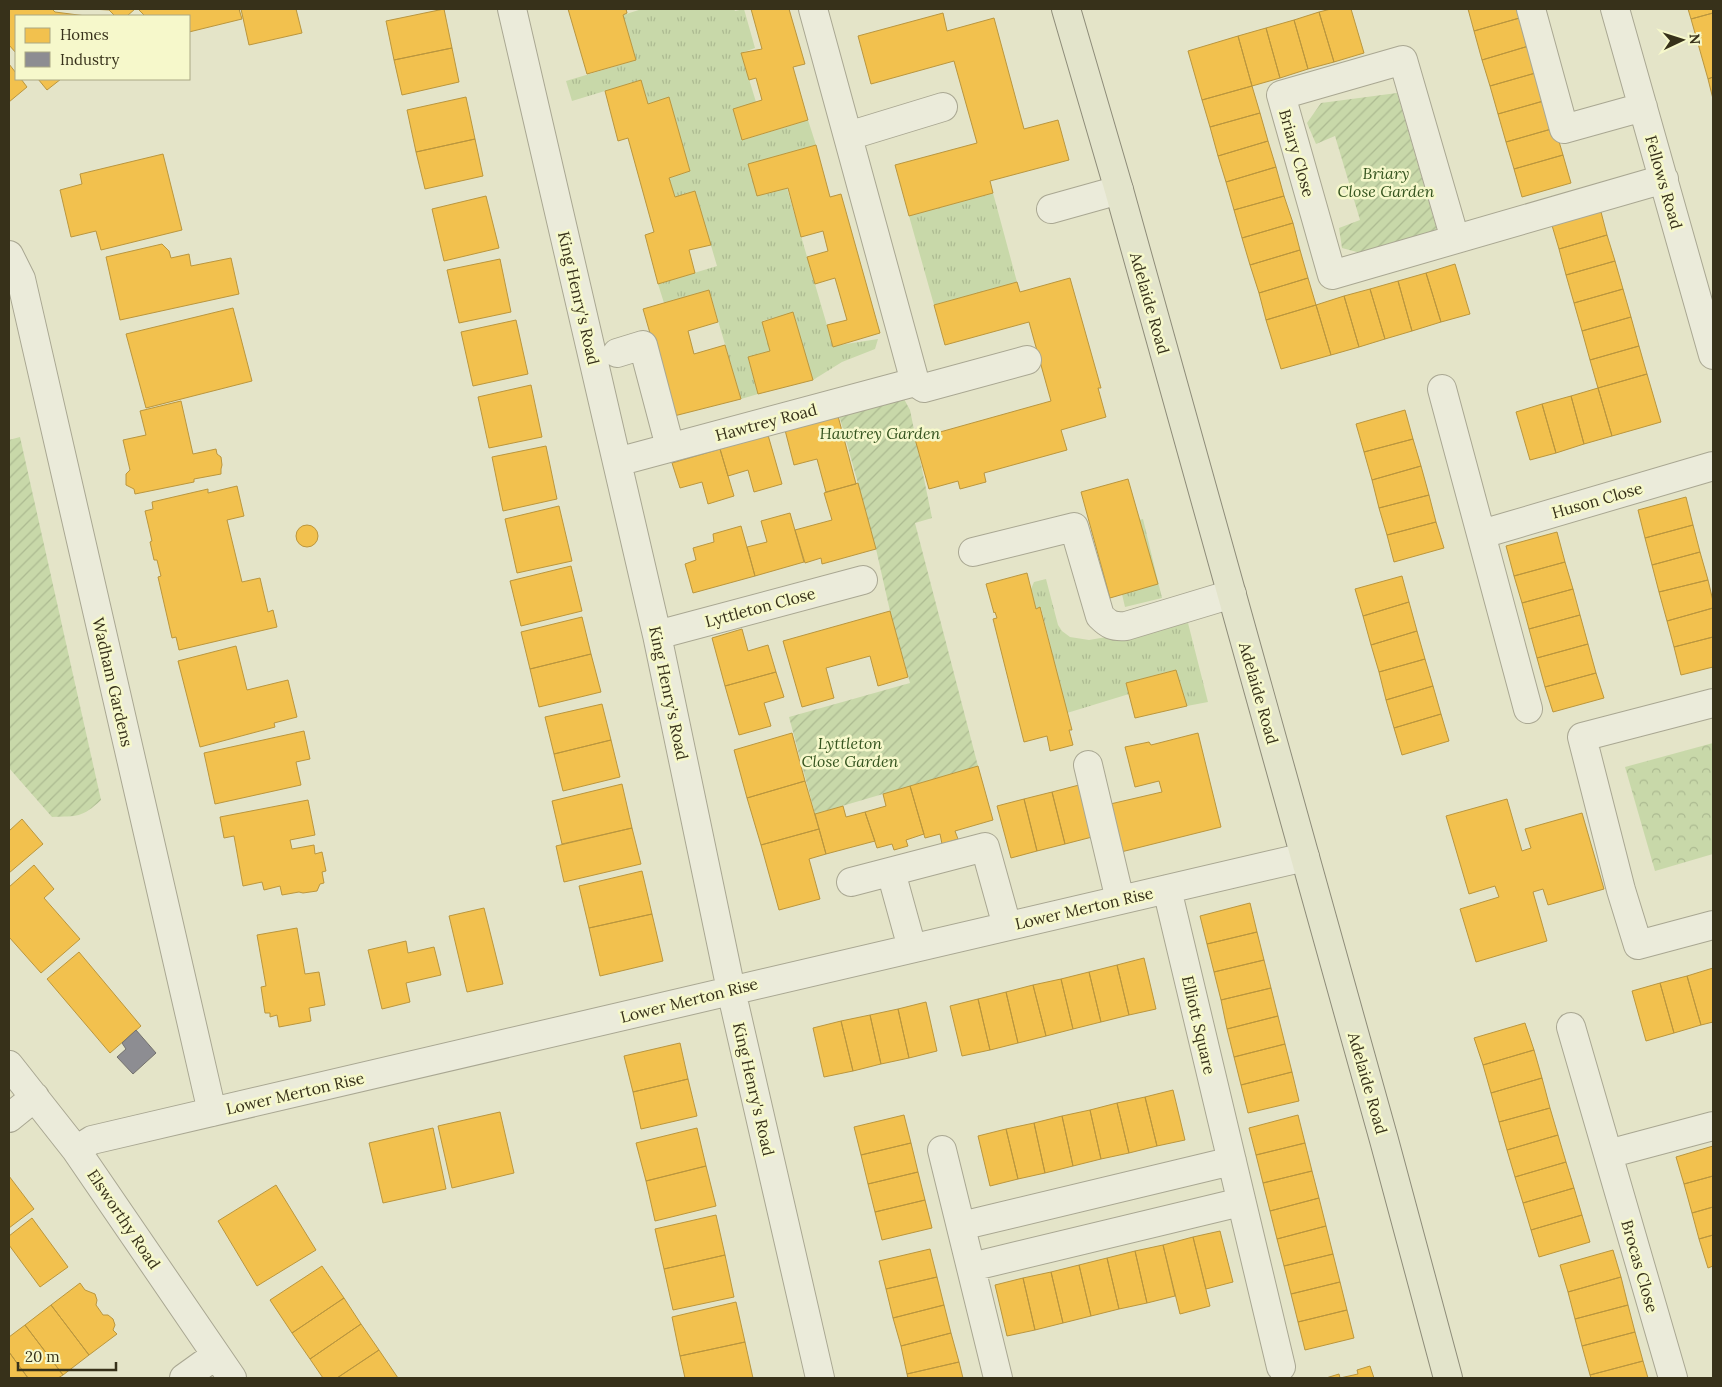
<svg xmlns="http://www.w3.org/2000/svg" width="1722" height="1387" font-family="Lora,serif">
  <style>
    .grass { fill: url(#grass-tufts) }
    .park { fill: url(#park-crowns) }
    .garden { fill: url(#garden-furrows) }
    .homes { fill: #f2c14e; stroke: #ba963e }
    .industry { fill: #8d8d92; stroke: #73716e }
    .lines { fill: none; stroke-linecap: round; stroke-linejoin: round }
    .minor-casing { stroke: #a9a792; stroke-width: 30 }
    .major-casing { stroke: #8e8c79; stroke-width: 30 }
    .minor { stroke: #ebebda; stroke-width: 28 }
    .major { stroke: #e3e4cb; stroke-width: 28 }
    .labels { text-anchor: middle; stroke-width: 5; stroke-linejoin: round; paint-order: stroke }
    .street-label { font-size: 16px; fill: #37311a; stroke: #f6f8cb }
    .park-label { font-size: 16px; font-style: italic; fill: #35541f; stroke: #f6f8cb }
  </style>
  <defs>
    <pattern id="grass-tufts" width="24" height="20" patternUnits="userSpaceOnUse" patternTransform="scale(1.25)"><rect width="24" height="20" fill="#c8d8a9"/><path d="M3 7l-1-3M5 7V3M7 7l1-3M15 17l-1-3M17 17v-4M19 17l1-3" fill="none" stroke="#acba91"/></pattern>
    <pattern id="park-crowns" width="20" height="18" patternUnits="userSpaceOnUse" patternTransform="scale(1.25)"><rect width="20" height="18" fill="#c8d8a9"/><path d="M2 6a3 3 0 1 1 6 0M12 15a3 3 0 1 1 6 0" fill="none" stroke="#acba91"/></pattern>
    <pattern id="garden-furrows" width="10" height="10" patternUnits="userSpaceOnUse" patternTransform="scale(1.25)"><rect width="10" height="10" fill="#c8d8a9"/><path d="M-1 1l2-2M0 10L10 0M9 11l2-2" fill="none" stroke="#acba91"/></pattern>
  </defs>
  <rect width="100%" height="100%" fill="#e4e4c8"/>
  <path class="grass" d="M642,9H734L735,11L744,9L755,48L741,53L756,102L743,140L808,120L816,145L748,164L757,196L787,188L833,346L878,339L875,349L842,362L813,380L793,313L762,321L770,351L748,358L758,394L741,399L709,290L664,303L658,284L717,266L695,191L675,197L669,178L690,171L669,98L648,104L641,80L572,101L566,81L636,60L623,15Z
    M993,193L1017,282L934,305L909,216Z
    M1143,519L1162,598L1125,607L1121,590L1126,523Z
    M1046,579L1058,625L1062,631L1070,637L1089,640L1188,623L1208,702L1187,706L1175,670L1126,683L1129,694L1067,713L1041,608L1036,609L1031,589L1034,582Z"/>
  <path class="park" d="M1713,743V854L1655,871L1625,767Z"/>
  <path class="garden" d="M1397,93L1437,230L1368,255L1342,248L1339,228L1360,220L1335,136L1316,144L1307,123L1321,103Z
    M904,399L910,410L932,518L915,523L978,766L815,814L789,717L910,683L890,611L876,549L839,415Z
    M20,437L101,800C82,818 77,816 52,817L9,768V440Z"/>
  <path class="homes" d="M9,9H52L55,12L86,16H16V53L9,45Z
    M91,9H135L127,16H115L109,10Z
    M138,9H239L242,19L189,32V16H145Z
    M241,9H296L302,33L249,45Z
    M444,9L452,48L394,60L386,21Z
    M568,9H626L627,13L623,15L636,60L587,74Z
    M751,9H789L805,64L793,67L808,120L742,140L733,109L762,100L756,78L749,80L741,53L762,49Z
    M1331,9H1351L1364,53L1334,62L1319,12Z
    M1468,9H1521L1523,17L1474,31Z
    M1688,9H1713V13L1691,19Z
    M1319,12L1334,62L1308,69L1294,20Z
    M943,13L947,31L994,18L1024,129L1058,120L1069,160L990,181L993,193L909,216L895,165L977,143L954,61L871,84L858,36Z
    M1713,13V77L1708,79L1691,19Z
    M1523,17L1532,45L1482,60L1474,31Z
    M1294,20L1308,69L1280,78L1266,28Z
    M1266,28L1280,78L1252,86L1238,36Z
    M1238,36L1252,86L1202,100L1188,51Z
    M1532,45L1539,72L1490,86L1482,60Z
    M452,48L459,82L402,95L394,60Z
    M9,64L16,73V79H21L27,87L9,102Z
    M1539,72L1547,100L1498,114L1490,86Z
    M1713,77V99L1708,79Z
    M38,79H61L47,90Z
    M641,80L648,104L669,97L690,171L669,178L675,197L695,191L711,245L689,250L695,273L658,284L645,235L654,232L628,138L618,141L605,91Z
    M1252,86L1260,113L1210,127L1202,100Z
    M466,97L475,139L416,152L407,110Z
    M1547,100L1555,128L1506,142L1498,114Z
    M1260,113L1268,141L1218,156L1210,127Z
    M1555,128L1563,155L1514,169L1506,142Z
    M475,139L483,176L425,189L416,152Z
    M1268,141L1276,167L1226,182L1218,156Z
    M816,145L830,197L841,194L880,333L833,347L827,325L847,320L835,278L815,284L807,257L828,251L823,231L801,237L788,188L757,196L748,164Z
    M163,154L182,230L101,250L96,231L71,237L60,190L82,184L80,174Z
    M1563,155L1571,183L1522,197L1514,169Z
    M1276,167L1284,196L1234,210L1226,182Z
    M486,196L499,248L444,261L432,209Z
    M1284,196L1293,223L1242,238L1234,210Z
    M1600,208L1607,235L1559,249L1551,222Z
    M1293,223L1300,250L1250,265L1242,238Z
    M1607,235L1615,261L1566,275L1559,249Z
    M162,244L169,251L171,258L189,254L191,266L231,258L239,294L120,320L106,257Z
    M1300,250L1308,278L1259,293L1250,265Z
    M500,259L511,312L459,323L447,270Z
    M1615,261L1623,289L1574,303L1566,275Z
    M1455,264L1470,314L1441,322L1426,273Z
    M1426,273L1441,322L1412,331L1398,281Z
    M1070,278L1101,388H1098L1106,417L1061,430L1067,450L984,473L986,482L960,489L958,481L929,489L915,439L1051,401L1029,322L945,345L934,305L1017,282L1020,292Z
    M1308,278L1316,305L1266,320L1259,293Z
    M1398,281L1412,331L1385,339L1370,289Z
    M1370,289L1385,339L1359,347L1344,296Z
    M1623,289L1631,317L1582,331L1574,303Z
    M709,290L718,322L688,331L694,354L725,345L741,399L674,416L643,309Z
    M1344,296L1359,347L1331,355L1316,305Z
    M1316,305L1331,355L1281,369L1266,320Z
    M233,308L252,381L146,408L126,334Z
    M793,312L813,380L758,394L748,357L770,351L762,322Z
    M1631,317L1639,346L1590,360L1582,331Z
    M516,320L528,374L473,386L461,332Z
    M1639,346L1647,374L1598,388L1590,360Z
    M1647,374L1661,422L1612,436L1598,388Z
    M531,385L542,437L489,448L478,397Z
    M1598,388L1612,436L1584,444L1571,396Z
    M1571,396L1584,444L1556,453L1542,404Z
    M181,401L193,454L216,449L217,454L221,457L222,465L221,469V474L194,479V482L135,494L134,489L126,485V474L130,470L123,440L146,435L140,411Z
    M1542,404L1556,453L1530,460L1516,412Z
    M1405,410L1413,439L1364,452L1356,424Z
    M838,416L856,484L826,492L817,459L794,465L785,430Z
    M768,435L782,484L754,492L748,470L728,476L720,449Z
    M1413,439L1421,466L1372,480L1364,452Z
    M546,446L557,499L503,511L492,457Z
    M720,449L734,496L708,504L702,482L680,488L672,463Z
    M1421,466L1429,495L1379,508L1372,480Z
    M1128,479L1158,584L1110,598L1081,492Z
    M858,483L876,549L822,564L821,558L805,563L795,530L832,520L824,493Z
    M237,486L244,516L227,520L242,582L260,578L268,612L273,610L277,627L179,650L176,637L172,638L158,577L161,576L157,560H154L150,542L152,541L145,511L153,509L152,502L208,489V493Z
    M1429,495L1436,522L1387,535L1379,508Z
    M1686,497L1693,525L1645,538L1638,510Z
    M559,506L572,561L517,573L505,519Z
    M790,513L804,562L755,576L747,547L767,542L761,521Z
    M1436,522L1444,548L1394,562L1387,535Z
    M1693,525L1700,552L1652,565L1645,538Z
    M296 536a11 11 0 1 1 22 0a11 11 0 1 1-22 0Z
    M741,526L755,576L693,593L685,564L696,560L693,548L714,542L713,534Z
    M1557,532L1565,562L1514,576L1506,546Z
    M1700,552L1708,580L1659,592L1652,565Z
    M1565,562L1573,589L1522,603L1514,576Z
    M571,566L582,611L521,626L510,581Z
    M1027,573L1036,609L1040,607L1072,730H1069L1073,745L1050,751L1047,736L1024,742L993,619L997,618L995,612L994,613L986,584Z
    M1402,576L1409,602L1363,616L1355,589Z
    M1708,580L1713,601V608L1667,621L1659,592Z
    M1573,589L1580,615L1529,629L1522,603Z
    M1409,602L1417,631L1371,645L1363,616Z
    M1713,608V637L1674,647L1667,621Z
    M890,611L908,677L878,686L870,656L826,668L834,698L802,707L783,641Z
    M1580,615L1588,644L1537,658L1529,629Z
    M582,617L591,654L530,669L521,632Z
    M742,629L748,651L768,645L776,672L725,686L712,638Z
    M1417,631L1425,659L1379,672L1371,645Z
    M1713,637V667L1681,675L1674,647Z
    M1588,644L1596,673L1545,687L1537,658Z
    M236,646L247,690L288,680L297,717L274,723L275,727L200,747L178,661Z
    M591,654L601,692L539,707L530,669Z
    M1425,659L1433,686L1386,700L1379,672Z
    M1176,670L1187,706L1135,718L1126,683Z
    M776,672L784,697L764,703L771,726L739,735L725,686Z
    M1596,673L1604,698L1553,712L1545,687Z
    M1433,686L1441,714L1394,728L1386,700Z
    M602,704L611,740L554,754L545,717Z
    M1441,714L1449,741L1402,755L1394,728Z
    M304,731L310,759L296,762L301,785L215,804L204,753Z
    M792,733L805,781L747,798L734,750Z
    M1198,733L1221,827L1117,853L1106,805L1162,792L1159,781L1135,787L1125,747L1149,742L1151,745Z
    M611,740L620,777L563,791L554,754Z
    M978,766L993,820L955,831L958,839L942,844L940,834L925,838L910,786Z
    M805,781L819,829L761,845L747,798Z
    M622,784L632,828L562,844L552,801Z
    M1083,784L1096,836L1065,844L1052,792Z
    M910,786L924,834L906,840L908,846L894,850L892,844L877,848L865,812L886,806L883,794Z
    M1052,792L1065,844L1037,851L1024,799Z
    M1024,799L1037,851L1011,858L997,806Z
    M1507,799L1522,851L1531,848L1525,829L1582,813L1604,889L1548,905L1543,889L1533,892L1547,941L1476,962L1460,909L1499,897L1495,886L1469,894L1446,816Z
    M308,800L315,835L290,840L292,849L314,845L315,854L322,852L326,871L322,872L324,883L320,884L317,891L303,893L299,892L282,895L280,886L264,890L262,882L243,886L234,836L224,838L220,817Z
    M843,806L846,817L865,812L875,841L826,854L815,814Z
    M22,819L43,844L9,873V831Z
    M632,828L641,864L564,882L556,846Z
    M819,829L826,854L809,859L820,899L779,910L761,845Z
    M34,865L54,889L44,898L80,939L41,973L9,937V887Z
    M642,871L652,914L589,928L579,886Z
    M1250,903L1257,932L1207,944L1200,916Z
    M484,908L503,984L467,992L449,916Z
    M652,914L663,961L600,976L589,928Z
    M297,928L305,974L319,972L325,1005L309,1008L311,1021L279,1027L277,1015L270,1017V1013H265L261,987L266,986L257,935Z
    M1257,932L1264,960L1214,972L1207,944Z
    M406,941L408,953L434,947L441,975L406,983L410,1002L382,1009L368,950Z
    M79,952L141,1026L110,1053L47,979Z
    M1144,958L1156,1009L1129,1015L1117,965Z
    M1264,960L1271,988L1221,1000L1214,972Z
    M1117,965L1129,1015L1101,1022L1089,972Z
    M1713,968V1022L1701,1025L1687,976Z
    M1089,972L1101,1022L1073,1029L1061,979Z
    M1687,976L1701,1025L1674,1033L1660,983Z
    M1061,979L1073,1029L1046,1036L1033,985Z
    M1660,983L1674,1033L1646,1041L1632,991Z
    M1033,985L1046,1036L1018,1043L1006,992Z
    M1271,988L1278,1016L1227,1029L1221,1000Z
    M1006,992L1018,1043L990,1050L978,999Z
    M978,999L990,1050L962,1056L950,1006Z
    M926,1002L937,1051L909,1058L898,1009Z
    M898,1009L909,1058L881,1064L870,1015Z
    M870,1015L881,1064L853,1071L841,1021Z
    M1278,1016L1285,1044L1234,1057L1227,1029Z
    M841,1021L853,1071L824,1077L813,1028Z
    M1525,1023L1534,1050L1483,1065L1474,1038Z
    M680,1043L688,1079L633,1092L624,1056Z
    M1285,1044L1292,1072L1241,1085L1234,1057Z
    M1534,1050L1542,1078L1491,1093L1483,1065Z
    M1292,1072L1299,1101L1248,1113L1241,1085Z
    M1542,1078L1550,1108L1499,1122L1491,1093Z
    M688,1079L697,1116L641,1129L633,1092Z
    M1173,1090L1185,1140L1157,1146L1145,1097Z
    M1145,1097L1157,1146L1129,1153L1117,1103Z
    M1117,1103L1129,1153L1101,1159L1090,1110Z
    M1550,1108L1558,1135L1507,1150L1499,1122Z
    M1090,1110L1101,1159L1073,1166L1062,1116Z
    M500,1112L514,1173L452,1188L438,1126Z
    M904,1115L911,1143L861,1155L854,1127Z
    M1298,1115L1305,1143L1256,1155L1249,1128Z
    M1062,1116L1073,1166L1045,1173L1034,1123Z
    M1034,1123L1045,1173L1018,1179L1006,1129Z
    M433,1128L446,1189L383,1203L369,1143Z
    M697,1128L706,1166L646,1181L636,1143Z
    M1006,1129L1018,1179L990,1186L978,1136Z
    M1558,1135L1566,1162L1515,1177L1507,1150Z
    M911,1143L918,1172L868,1184L861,1155Z
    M1305,1143L1312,1171L1263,1183L1256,1155Z
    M1713,1146V1176L1684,1184L1676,1157Z
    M1566,1162L1574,1188L1523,1203L1515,1177Z
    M706,1166L716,1206L655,1221L646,1181Z
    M1312,1171L1319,1198L1270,1211L1263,1183Z
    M918,1172L925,1200L875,1212L868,1184Z
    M9,1176L34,1209L9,1228Z
    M1713,1176V1207L1692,1213L1684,1184Z
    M276,1185L316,1250L257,1286L218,1221Z
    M1574,1188L1582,1215L1531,1230L1523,1203Z
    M1319,1198L1326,1226L1277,1239L1270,1211Z
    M925,1200L932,1228L882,1240L875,1212Z
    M1713,1207V1235L1699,1239L1692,1213Z
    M716,1215L725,1255L664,1269L655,1229Z
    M1582,1215L1590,1242L1539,1257L1531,1230Z
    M32,1218L68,1267L40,1287L9,1245V1236Z
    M1326,1226L1333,1254L1284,1266L1277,1239Z
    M1220,1231L1233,1282L1206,1289L1193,1237Z
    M1713,1235V1266L1708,1268L1699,1239Z
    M1193,1237L1210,1306L1180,1314L1163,1245Z
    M1163,1245L1175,1296L1147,1303L1135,1251Z
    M930,1249L937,1277L886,1289L879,1261Z
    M1613,1250L1621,1277L1568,1292L1560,1265Z
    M1135,1251L1147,1303L1119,1309L1107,1258Z
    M1333,1254L1340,1282L1291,1294L1284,1266Z
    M725,1255L734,1297L673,1310L664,1269Z
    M1107,1258L1119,1309L1091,1316L1079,1265Z
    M1079,1265L1091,1316L1063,1323L1051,1272Z
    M322,1266L344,1298L292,1333L270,1300Z
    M1051,1272L1063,1323L1035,1330L1023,1278Z
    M937,1277L944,1305L893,1318L886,1289Z
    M1621,1277L1628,1305L1575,1319L1568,1292Z
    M1023,1278L1035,1330L1007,1336L995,1285Z
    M1340,1282L1347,1310L1298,1322L1291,1294Z
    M80,1283L85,1290L95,1294L97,1300L96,1305L103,1315H108L113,1319L115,1325L113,1330L117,1334L89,1355L51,1305Z
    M344,1298L361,1324L310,1359L292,1333Z
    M736,1302L745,1342L680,1356L672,1317Z
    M51,1305L89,1355L63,1375L25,1325Z
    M944,1305L951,1333L901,1346L893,1318Z
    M1628,1305L1635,1332L1582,1346L1575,1319Z
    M1347,1310L1354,1338L1305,1350L1298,1322Z
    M361,1324L379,1350L337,1378H323L310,1359Z
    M25,1325L63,1375L58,1378H28L9,1352V1337Z
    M1635,1332L1643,1361L1590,1375L1582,1346Z
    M951,1333L959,1362L907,1374L901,1346Z
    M745,1342L753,1378H685L680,1356Z
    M379,1350L398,1378H337Z
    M9,1352L28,1378H9Z
    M1643,1361L1648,1378H1591L1590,1375Z
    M959,1362L963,1378H908L907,1374Z
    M1370,1366L1374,1378H1326L1339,1374L1340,1378L1358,1374L1357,1370Z"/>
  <path class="industry" d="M136,1030L156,1053L133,1074L117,1057L126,1049L122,1043Z"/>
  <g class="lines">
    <defs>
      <path id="minor" d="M512,9L657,635L731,990L820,1378
        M813,9L915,382
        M1531,9L1564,129L1643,107
        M1615,9L1713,355
        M848,136L943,107
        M1051,209L1119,190
        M1455,239L1403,60L1281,95L1332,275L1664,179
        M9,255L21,279L212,1112
        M617,353L643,345L670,447
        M1442,389L1528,709
        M617,462L915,382L924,388L1027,360
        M1482,534L1713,466
        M973,552L1074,527L1100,616C1109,625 1113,627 1126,626L1232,594
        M657,635L863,580
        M1713,703L1582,737L1621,890L1638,945L1713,925
        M1088,765L1120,900
        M891,872L912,948
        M851,882L985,847L1007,926
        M1167,889L1281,1367
        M1571,1027L1673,1378
        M9,1065L76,1150L232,1378
        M9,1118L35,1097
        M76,1150L92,1140L1305,857
        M942,1150L998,1378
        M1608,1154L1713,1126
        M961,1226L1232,1161
        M971,1267L1241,1202
        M184,1378L216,1355"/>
      <path id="major" d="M1066,9L1119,190L1305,857L1384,1140L1448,1378"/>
    </defs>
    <use href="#minor" class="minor-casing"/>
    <use href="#major" class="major-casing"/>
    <use href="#minor" class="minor"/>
    <use href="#major" class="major"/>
  </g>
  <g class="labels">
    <g class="street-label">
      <text transform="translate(1297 153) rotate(74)" y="6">Briary Close</text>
      <text transform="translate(1664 182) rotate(74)" y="6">Fellows Road</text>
      <text transform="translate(579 298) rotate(77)" y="6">King Henry's Road</text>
      <text transform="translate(1150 303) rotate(74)" y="6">Adelaide Road</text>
      <text transform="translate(766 422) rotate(-15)" y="6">Hawtrey Road</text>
      <text transform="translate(1597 500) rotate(-16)" y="6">Huson Close</text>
      <text transform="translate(760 607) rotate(-15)" y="6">Lyttleton Close</text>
      <text transform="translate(113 682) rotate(77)" y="6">Wadham Gardens</text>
      <text transform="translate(669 693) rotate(78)" y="6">King Henry's Road</text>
      <text transform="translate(1259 693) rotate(74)" y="6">Adelaide Road</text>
      <text transform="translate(1084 908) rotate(-13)" y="6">Lower Merton Rise</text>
      <text transform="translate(689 1000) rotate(-14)" y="6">Lower Merton Rise</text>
      <text transform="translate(1199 1025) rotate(77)" y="6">Elliott Square</text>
      <text transform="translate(1368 1083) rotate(74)" y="6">Adelaide Road</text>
      <text transform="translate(754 1089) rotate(77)" y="6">King Henry's Road</text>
      <text transform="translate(295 1093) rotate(-13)" y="6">Lower Merton Rise</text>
      <text transform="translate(124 1219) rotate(56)" y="6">Elsworthy Road</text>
      <text transform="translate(1640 1266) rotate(74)" y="6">Brocas Close</text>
    </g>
    <g class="park-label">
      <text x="1386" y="179">Briary<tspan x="1386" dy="18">Close Garden</tspan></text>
      <text x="880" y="439">Hawtrey Garden</text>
      <text x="850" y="749">Lyttleton<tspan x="850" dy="18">Close Garden</tspan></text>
    </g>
  </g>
  <rect width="1722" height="1387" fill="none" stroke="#37311a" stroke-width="20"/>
  <rect x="15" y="15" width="175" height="65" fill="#f6f8cb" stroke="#aaa884"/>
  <rect x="25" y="28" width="25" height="15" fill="#f2c14e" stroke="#aaa884"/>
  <text x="60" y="40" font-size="15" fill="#37311a">Homes</text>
  <rect x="25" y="52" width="25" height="15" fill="#8d8d92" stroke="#aaa884"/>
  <text x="60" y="65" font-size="15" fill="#37311a">Industry</text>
  <g transform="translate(1682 40) rotate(86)" stroke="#f6f8cb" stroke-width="4" paint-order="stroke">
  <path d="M0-4L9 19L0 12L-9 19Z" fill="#37311a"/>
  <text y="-8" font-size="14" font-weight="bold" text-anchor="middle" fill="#37311a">N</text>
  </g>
  <path d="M18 1362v8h98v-8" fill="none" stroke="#37311a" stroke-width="2.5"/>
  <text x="25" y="1362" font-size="15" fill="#37311a" stroke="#f6f8cb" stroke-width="4" paint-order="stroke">20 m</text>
</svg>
